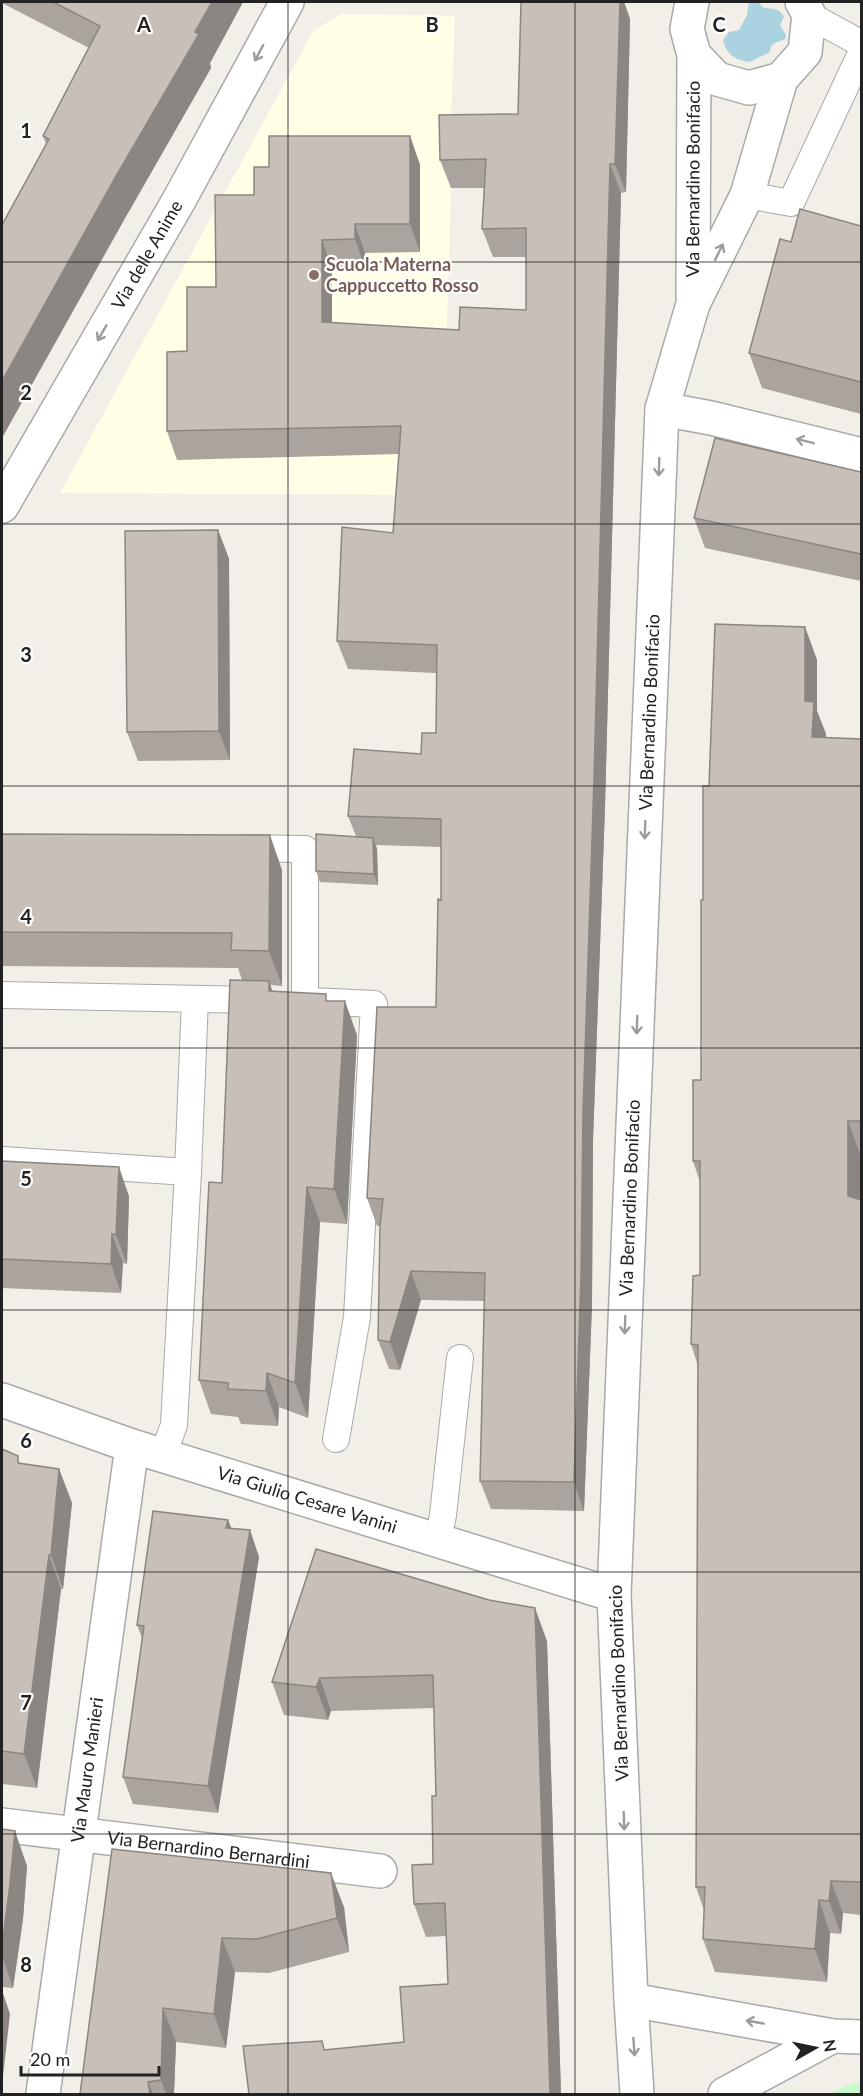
<svg xmlns="http://www.w3.org/2000/svg" width="863" height="2096" font-family="Lato,sans-serif">
  <style>
    .education { fill: #ffffe5 }
    .park { fill: #c8facc }
    .water { fill: #aad3df }
    .lines { fill: none; stroke-linecap: round; stroke-linejoin: round }
    .lane-casing { stroke: #a9a9a9; stroke-width: 28 }
    .street-casing { stroke: #a9a9a9; stroke-width: 36 }
    .lane { stroke: #fff; stroke-width: 26 }
    .street { stroke: #fff; stroke-width: 33 }
    .wall { fill: #aba49e }
    .shaded-wall { fill: #8b8681 }
    .building { fill: #c7bfb8; stroke: #8b8681; stroke-width: 1.5 }
    .oneway { stroke: #9c9c9c }
    .grid { fill: none; stroke: #222; stroke-width: 1.5; stroke-opacity: 0.55 }
    .education-dot { fill: #8d6e63; stroke: #fff; stroke-width: 2 }
    .labels { text-anchor: middle; stroke-width: 4.5; stroke-linejoin: round; paint-order: stroke }
    .street-label { font-size: 18px; fill: #222; stroke: #fff }
    .education-label { font-size: 18px; font-weight: bold; fill: #785e54; stroke: #fff; text-anchor: start }
    .grid-label { font-size: 20px; text-anchor: middle; font-weight: bold; fill: #222; stroke: #fff; stroke-width: 4.5; stroke-linejoin: round; paint-order: stroke }
  </style>
  <rect width="100%" height="100%" fill="#f2efe9"/>
  <path class="education" d="M342,14L455,16L450,144L451,188L446,357L409,495L60,493L314,30Z"/>
  <path class="park" d="M861,2082V2094H829L850,2084Z"/>
  <path class="water" d="M749,2H758L764,8C774,9 778,7 784,17L780,25L786,35L785,39C777,43 770,42 770,52L750,62C735,60 727,55 723,40L729,32L739,30L747,15Z"/>
  <g class="lines">
    <defs>
      <path id="lane" d="M809,15L862,44
        M747,195L791,203L862,51
        M241,848L305,849V1001
        M2,995L262,1000
        M311,1001L374,1004L357,1317L336,1439
        M2,1160L188,1172
        M163,1455L174,1425L188,1172L195,999
        M438,1540L443,1515L460,1358"/>
      <g id="street">
        <path d="M692,2L687,29L694,55L717,79L749,88L781,79L805,52L809,15L802,2"/>
        <path id="s1" d="M693,296L694,55"/>
        <path d="M662,409L711,418L862,455"/>
        <path id="s2" d="M2,506L178,202L287,2"/>
        <path id="s3" d="M2,1400L132,1446L614,1595"/>
        <path id="s4" d="M2,1825L380,1871"/>
        <path d="M631,2000L833,2036L862,2037"/>
        <path id="s5" d="M43,2094L132,1446"/>
        <path id="s6" d="M637,2094L631,2000L614,1595L662,409L693,304L747,195L781,79"/>
        <path d="M725,2094L833,2036"/>
      </g>
    </defs>
    <use href="#lane" class="lane-casing"/>
    <use href="#street" class="street-casing"/>
    <use href="#lane" class="lane"/>
    <use href="#street" class="street"/>
  </g>
  <path class="wall" d="M2,2H243L210,63L211,68L128,213L46,144L43,136L89,48L2,3Z
    M521,2H624L630,19L626,192L621,193L605,807L593,1141L592,1305L584,1511L491,1509L480,1481L485,1301L421,1300L400,1370L389,1369L378,1340L380,1226H377L367,1198L436,1007L441,900V847L376,845L377,849L378,885L320,882L316,871L356,836L348,816L421,754L436,733V673L348,669L337,641L393,533L399,454L177,460L167,431L187,351L216,287L254,195L269,167L410,136L420,165V252L365,253V268H332V323L459,330L526,310V257H493L482,229L484,188H451L440,160L518,114Z
    M861,226V414L762,388L749,353L791,242Z
    M861,472V581L705,548L694,518Z
    M218,530L229,559L230,760L138,761L127,732Z
    M805,627L817,660V711L826,734V738L861,739V1154H860V1200H861V1915L843,1913L841,1934L830,1933L827,1982L715,1972L703,1939L704,1910L696,1887L698,1366L691,1344L700,1275V1182L693,1161L701,1080L703,900L709,786Z
    M2,834L282,870V986L270,985L272,991L328,1001L357,1035L347,1224L320,1222L308,1418L279,1407L278,1426L241,1424L238,1417L211,1414L199,1380L222,1183L242,980L238,968L2,966Z
    M2,1161L129,1196L127,1264L123,1263L121,1293L2,1288Z
    M2,1449L21,1464L59,1469L72,1503L63,1589H61L37,1788L2,1784Z
    M228,1520L232,1529L250,1530L259,1557L218,1813L133,1804L123,1777L142,1638L137,1625Z
    M547,1641L561,2094L325,2050L404,2042L448,1984L446,1936L426,1937L414,1904L433,1864L436,1796L434,1708L331,1711L328,1720L284,1715L272,1682Z
    M2,1829L27,1866L23,1919L13,1988L2,1987Z
    M112,1849L344,1907L349,1952L269,1973L235,1972L226,2048L176,2042L174,2094H80Z"/>
  <path class="shaded-wall" d="M212,2H243L210,63L211,68L128,213L2,438V381Z
    M620,2H624L630,19L626,192L615,164Z
    M410,136L420,165V252L410,224Z
    M610,164L621,193L605,807L593,1141L592,1305L584,1511L574,1482L583,1112Z
    M355,224L365,253V268L355,239Z
    M322,240L332,268V351L322,322Z
    M218,530L229,559L230,760L219,731Z
    M805,627L817,660V711L826,734L824,770L812,737L805,701Z
    M270,835L282,870V986L269,951Z
    M373,838L377,849L378,885L374,874Z
    M269,981L281,1016L269,991Z
    M345,1001L357,1035L347,1224L334,1189Z
    M848,1121L860,1154V1229L848,1196Z
    M119,1167L129,1196L127,1264L116,1235Z
    M307,1187L320,1222L308,1418L295,1383Z
    M112,1234L123,1263L121,1293L111,1264Z
    M411,1271L421,1300L400,1370L390,1342Z
    M267,1373L279,1407L278,1426L266,1391Z
    M59,1469L72,1503L63,1589L51,1555Z
    M228,1520L238,1547L226,1528Z
    M250,1530L259,1557L218,1813L208,1786Z
    M49,1555L61,1589L37,1788L24,1754Z
    M535,1608L547,1641L561,2094H550Z
    M320,1678L331,1711L328,1720L316,1687Z
    M15,1831L27,1866L23,1919L13,1988L2,1956V1946Z
    M331,1873L344,1907L349,1952L337,1918Z
    M831,1881L843,1913L841,1934L829,1901Z
    M819,1900L830,1933L827,1982L815,1949Z
    M222,1938L235,1972L226,2048L214,2014Z
    M2,1990L10,2014L2,2085Z
    M163,2008L176,2042L174,2094H166L161,2080Z
    M148,2082L153,2094H150Z"/>
  <path class="building" d="M53,2H212L195,32L199,34L115,178L2,381V225L49,139L43,136L100,26Z
    M521,2H620L615,164H610L594,779L583,1112L581,1276L574,1482L480,1481L485,1273L411,1271L390,1342L378,1340L380,1226L383,1199L367,1198L377,1007H436L438,899L441,900V819L348,816L354,749L421,754L422,733H436L437,645L337,641L342,527L393,533L401,426L167,431V352L187,351V287H216L215,195H254V167H269V136H410V224H355V239L322,240V322L459,330L460,307L526,310V228L482,229L486,159L440,160L439,115L518,114Z
    M800,209L861,226V382L749,353L780,239L791,242Z
    M715,438L861,472V554L694,518Z
    M218,530L219,731L127,732L125,531Z
    M715,624L805,627V701L814,702L812,737L861,739V1121H848V1196L861,1200V1882L831,1881L829,1901L819,1900L815,1949L703,1939L705,1887H696L698,1345L691,1344L693,1276L700,1275V1161H693V1080H701V900H703V786H709Z
    M2,834L270,835L269,951L231,950L232,933L2,932Z
    M316,834L373,838L374,874L316,871Z
    M230,980L269,981V991L326,994V1001H345L334,1189L307,1187L295,1383L267,1373L266,1391L228,1389V1383L199,1380L209,1182L222,1183Z
    M2,1161L119,1167L116,1235L112,1234L111,1264L2,1259Z
    M2,1449L18,1456V1463L59,1469L51,1555H49L24,1754L2,1751Z
    M153,1511L228,1520L226,1528L250,1530L208,1786L123,1777L144,1626L137,1625Z
    M316,1549L489,1600L535,1608L550,2094H249L243,2046L322,2041L324,2050L404,2042L400,1987L448,1984L445,1903L414,1904L412,1865L433,1864L432,1796H436L433,1675L320,1678L316,1687L272,1682Z
    M2,1829L15,1831L10,1884L2,1946Z
    M112,1849L331,1873L337,1918L257,1939L222,1938L214,2014L163,2008L161,2080L148,2082L150,2094H80Z"/>
  <defs><path id="oneway-shaft" d="M-6 0H5M1.5-3L5.5 0L1.5 3" fill="none" stroke-width="1.6" stroke-linecap="round" stroke-linejoin="round" transform="scale(1.5)"/></defs>
  <g class="oneway">
    <use href="#oneway-shaft" transform="translate(259 53) rotate(118)"/>
    <use href="#oneway-shaft" transform="translate(719 252) rotate(-64)"/>
    <use href="#oneway-shaft" transform="translate(102 333) rotate(120)"/>
    <use href="#oneway-shaft" transform="translate(805 441) rotate(-166)"/>
    <use href="#oneway-shaft" transform="translate(659 467) rotate(92)"/>
    <use href="#oneway-shaft" transform="translate(645 830) rotate(92)"/>
    <use href="#oneway-shaft" transform="translate(637 1025) rotate(92)"/>
    <use href="#oneway-shaft" transform="translate(625 1325) rotate(92)"/>
    <use href="#oneway-shaft" transform="translate(624 1821) rotate(88)"/>
    <use href="#oneway-shaft" transform="translate(755 2022) rotate(-170)"/>
    <use href="#oneway-shaft" transform="translate(634 2047) rotate(86)"/>
  </g>
  <path class="grid" d="M288,2V2094M575,2V2094M2,262H862M2,524H862M2,786H862M2,1048H862M2,1310H862M2,1572H862M2,1834H862"/>
  <circle class="education-dot" cx="314" cy="275" r="6"/>
  <g class="labels">
    <g class="street-label">
      <text dy="6" stroke="none"><textPath href="#s1" startOffset="117">Via Bernardino Bonifacio</textPath></text>
      <text dy="6" stroke="none"><textPath href="#s2" startOffset="290">Via delle Anime</textPath></text>
      <text dy="6" stroke="none"><textPath href="#s6" startOffset="1383">Via Bernardino Bonifacio</textPath></text>
      <text dy="6" stroke="none"><textPath href="#s6" startOffset="897">Via Bernardino Bonifacio</textPath></text>
      <text dy="6" stroke="none"><textPath href="#s3" startOffset="321">Via Giulio Cesare Vanini</textPath></text>
      <text transform="translate(619 1683) rotate(-92)" y="6">Via Bernardino Bonifacio</text>
      <text dy="6" stroke="none"><textPath href="#s5" startOffset="327">Via Mauro Manieri</textPath></text>
      <text dy="6" stroke="none"><textPath href="#s4" startOffset="208">Via Bernardino Bernardini</textPath></text>
    </g>
    <g class="education-label">
      <text x="326" y="271">Scuola Materna<tspan x="326" dy="21">Cappuccetto Rosso</tspan></text>
    </g>
  </g>
  <g class="grid-label">
    <text x="144" y="32">A</text>
    <text x="432" y="32">B</text>
    <text x="719" y="32">C</text>
    <text x="26" y="138">1</text>
    <text x="26" y="400">2</text>
    <text x="26" y="662">3</text>
    <text x="26" y="924">4</text>
    <text x="26" y="1186">5</text>
    <text x="26" y="1448">6</text>
    <text x="26" y="1710">7</text>
    <text x="26" y="1972">8</text>
  </g>
  <rect width="863" height="2096" fill="none" stroke="#222222" stroke-width="6"/>
  <g transform="translate(815 2048) rotate(81)" stroke="#ffffff" stroke-width="4.5" paint-order="stroke">
  <path d="M0-4.5L10 22L0 15L-10 22Z" fill="#222222"/>
  <text y="-9" font-size="16" font-weight="bold" text-anchor="middle" fill="#222222">N</text>
  </g>
  <path d="M21 2066v9h138v-9" fill="none" stroke="#222222" stroke-width="3"/>
  <text x="30" y="2066" font-size="18" fill="#222222" stroke="#ffffff" stroke-width="4.5" paint-order="stroke">20 m</text>
</svg>
